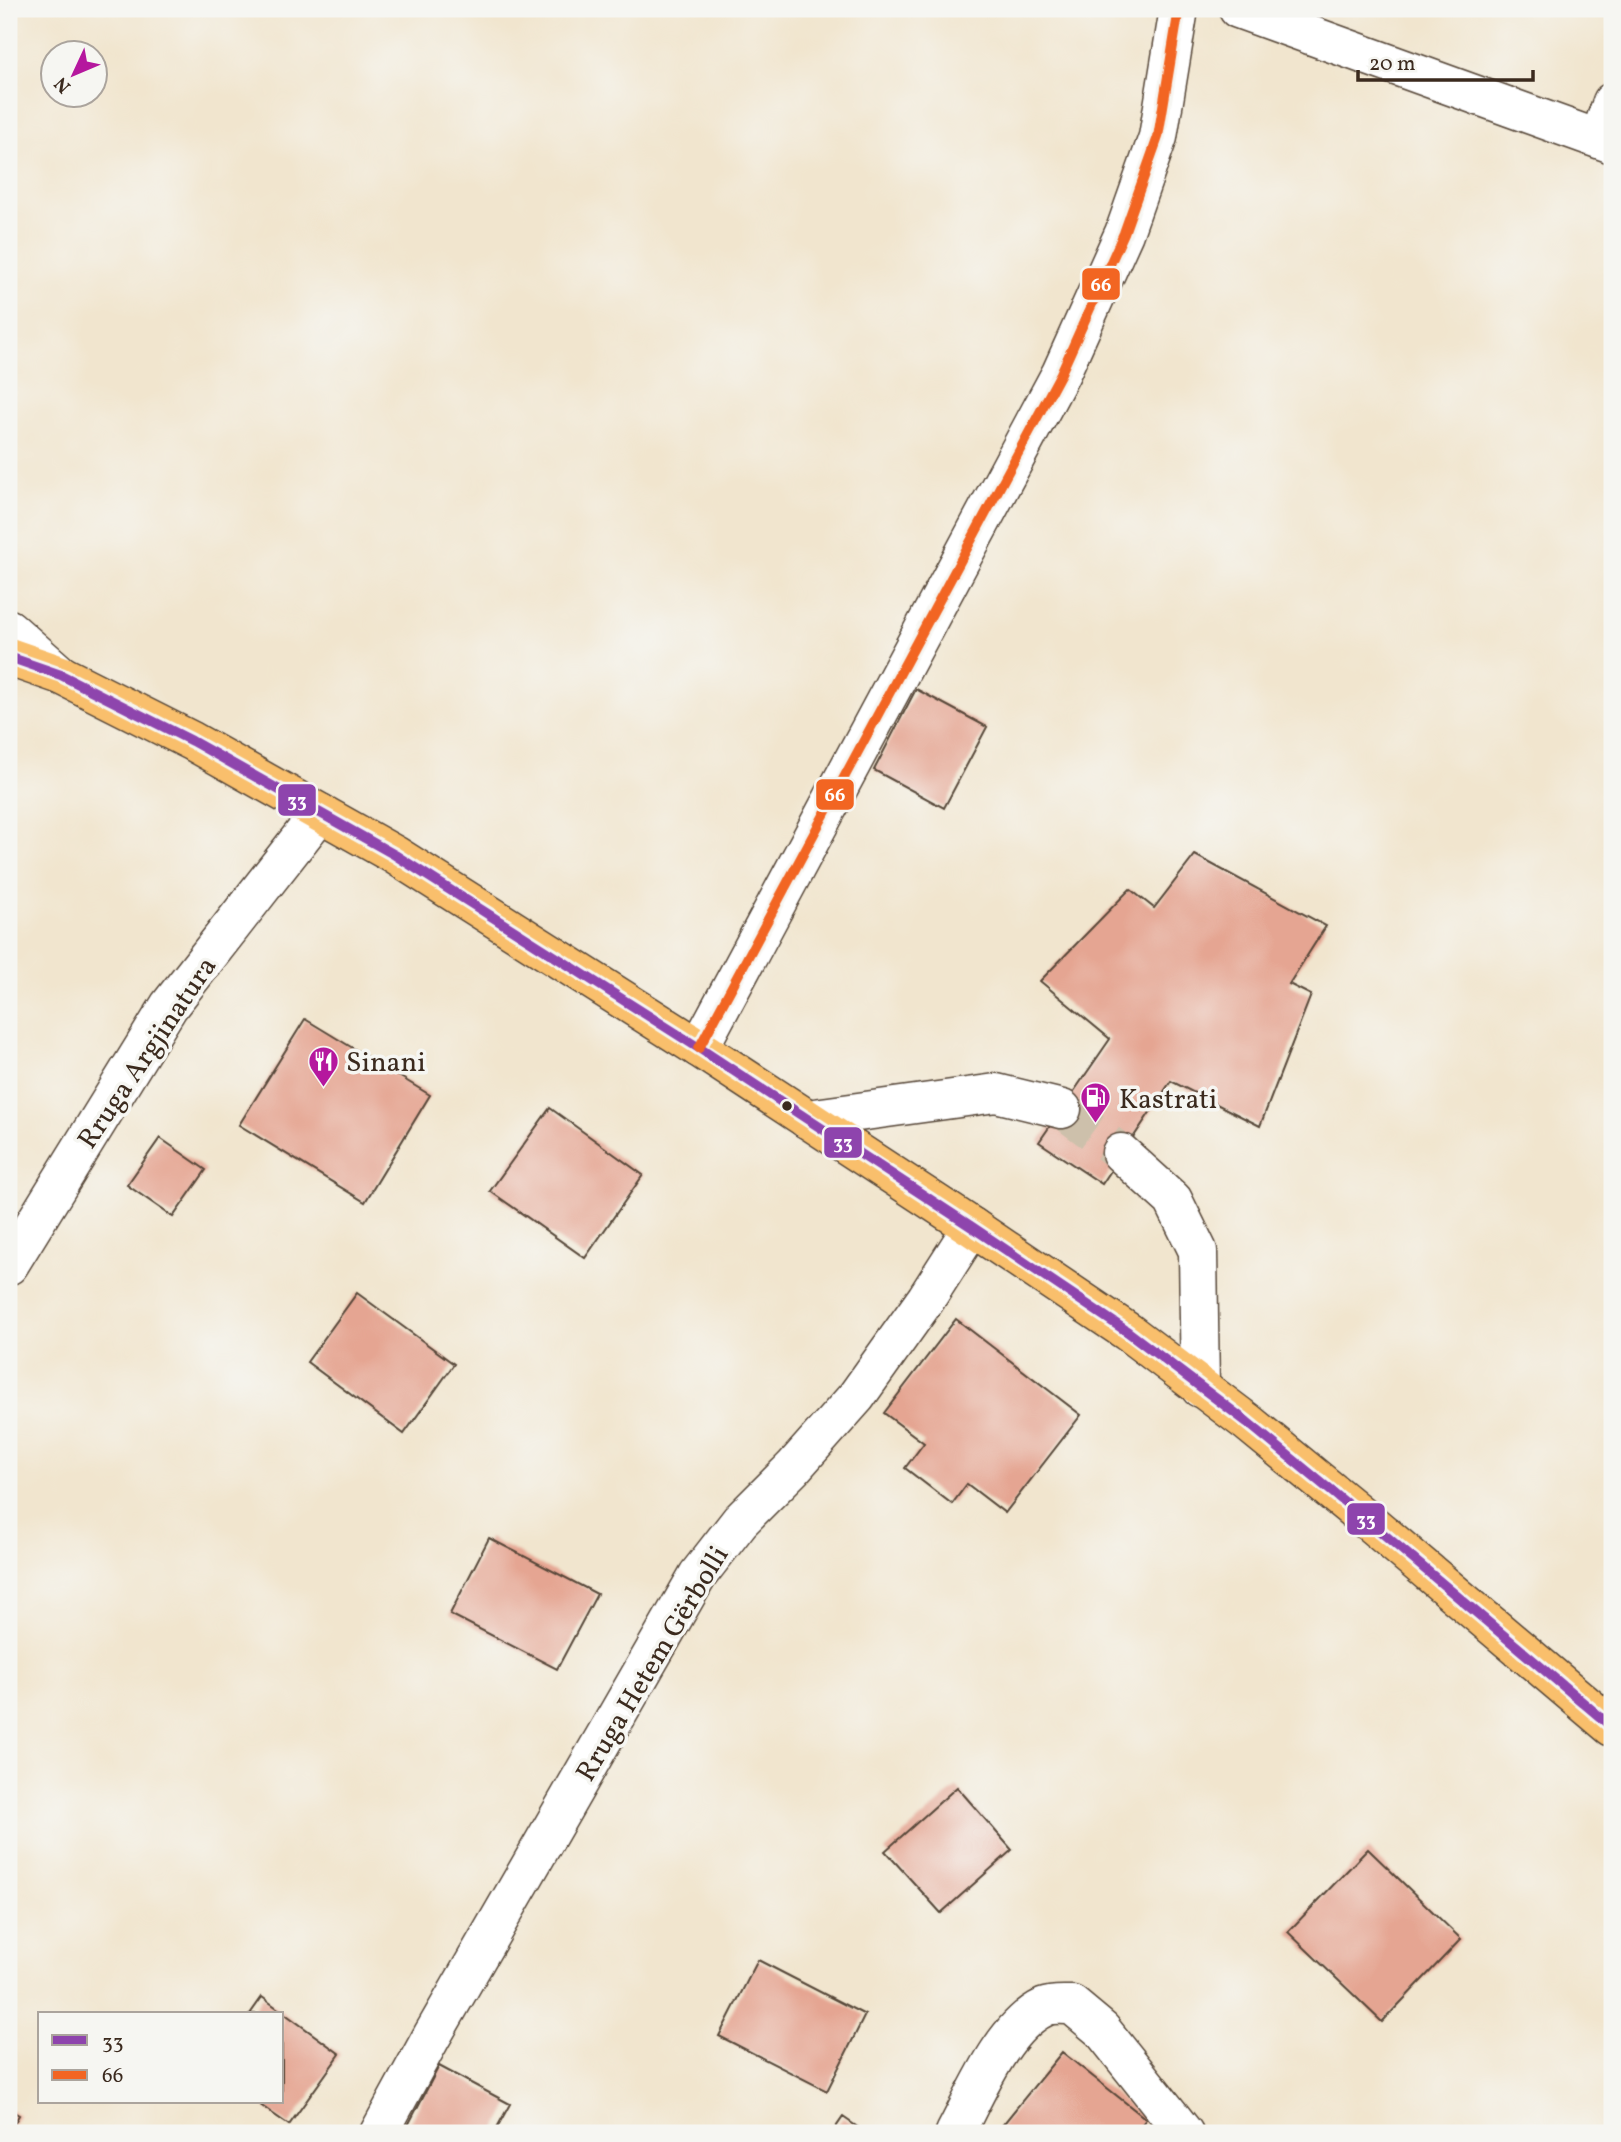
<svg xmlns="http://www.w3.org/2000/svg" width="1621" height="2142" font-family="Vollkorn,serif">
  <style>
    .building { fill: #e5a592 }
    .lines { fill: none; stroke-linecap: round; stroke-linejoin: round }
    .minor-tunnel { stroke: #cdc0ab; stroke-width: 38; stroke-dasharray: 38 19; stroke-linecap: butt }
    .minor-casing { stroke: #564638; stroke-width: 41 }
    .major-casing { stroke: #564638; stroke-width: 41 }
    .minor { stroke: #fff; stroke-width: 38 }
    .major { stroke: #f9bf6c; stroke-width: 38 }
    .bus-1-casing { stroke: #f6f6f2; stroke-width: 16 }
    .bus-2-casing { stroke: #f6f6f2; stroke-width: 16 }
    .bus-1 { stroke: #8e44ad; stroke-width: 10 }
    .bus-2 { stroke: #f26522; stroke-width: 10 }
    .bus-dot { fill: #3b2a1e; stroke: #f6f6f2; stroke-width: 2.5 }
    .labels { text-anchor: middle; stroke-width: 7; stroke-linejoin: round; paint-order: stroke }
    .street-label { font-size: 28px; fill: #3b2a1e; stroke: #f6f6f2 }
    .poi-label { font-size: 28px; fill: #3b2a1e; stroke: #f6f6f2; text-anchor: start }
    .line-badge { stroke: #f6f6f2; stroke-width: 2.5 }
    .badge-label { font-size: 19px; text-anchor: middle; font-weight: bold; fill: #fff }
  </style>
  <rect width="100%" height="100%" fill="#f6f6f2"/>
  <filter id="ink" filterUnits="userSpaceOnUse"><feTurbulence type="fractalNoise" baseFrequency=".0143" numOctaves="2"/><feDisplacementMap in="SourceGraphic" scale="14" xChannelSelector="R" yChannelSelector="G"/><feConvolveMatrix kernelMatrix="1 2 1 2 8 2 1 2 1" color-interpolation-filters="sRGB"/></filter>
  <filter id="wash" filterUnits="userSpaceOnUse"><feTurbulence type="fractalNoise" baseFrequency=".00686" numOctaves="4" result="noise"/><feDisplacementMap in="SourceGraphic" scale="28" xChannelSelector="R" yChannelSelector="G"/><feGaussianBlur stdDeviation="1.57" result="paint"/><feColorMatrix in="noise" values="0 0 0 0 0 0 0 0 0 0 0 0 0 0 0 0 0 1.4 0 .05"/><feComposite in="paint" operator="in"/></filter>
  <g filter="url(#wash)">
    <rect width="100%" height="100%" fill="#f1e5ce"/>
    <g id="blocks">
      <path class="building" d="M916,689L987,727L944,808L874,770Z
        M1195,855L1326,926L1289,984L1311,995L1260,1126L1171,1081L1102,1184L1039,1142L1110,1039L1040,981L1130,889L1154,908Z
        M305,1019L430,1095L365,1202L239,1125Z
        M550,1108L643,1175L585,1258L490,1191Z
        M160,1138L206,1170L173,1217L127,1185Z
        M357,1293L454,1364L404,1434L307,1362Z
        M956,1319L1081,1415L1005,1513L967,1484L952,1504L905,1468L924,1443L884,1413Z
        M489,1538L597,1594L557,1669L450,1614Z
        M957,1787L1012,1850L941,1913L885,1851Z
        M1368,1849L1461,1939L1382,2022L1288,1932Z
        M758,1960L865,2015L827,2091L719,2036Z
        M262,1997L340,2054L289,2125L256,2102H282V2014H250Z
        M1062,2052L1146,2119L1135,2133H996Z
        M439,2066L510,2104L494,2133H404Z
        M9,2109L19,2115L9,2133Z
        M843,2117L866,2133H832Z"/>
    </g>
  </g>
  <g filter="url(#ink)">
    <use href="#blocks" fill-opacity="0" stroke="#564638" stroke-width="2"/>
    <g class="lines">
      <path class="minor-tunnel" d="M1062,1109L1121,1153"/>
      <defs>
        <path id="minor" d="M1238,9L1612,144
          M1599,139L1612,102
          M9,629L61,675
          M699,1048L1061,373L1124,233L1158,137L1179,9
          M807,1119L996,1093L1062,1109
          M1121,1153L1173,1200L1198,1251L1200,1388
          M9,1265L169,1006L320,813
          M379,2133L432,2036L698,1575L740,1521L793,1468L856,1397L926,1299L972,1227
          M955,2133C976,2094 1003,2026 1045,2007C1052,2004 1064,2005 1072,2005L1102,2030L1184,2133"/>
        <path id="major" d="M9,657L61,675L192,741L395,855L699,1048L972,1227L1128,1332L1247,1422L1374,1526L1612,1727"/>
      </defs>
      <use href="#minor" class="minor-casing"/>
      <use href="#major" class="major-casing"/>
      <use href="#minor" class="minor"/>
      <use href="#major" class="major"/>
      <defs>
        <path id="bus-1" d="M9,657L61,675L192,741L395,855L699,1048L972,1227L1128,1332L1247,1422L1374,1526L1612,1727"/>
        <path id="bus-2" d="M699,1048L1061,373L1124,233L1158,137L1179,9"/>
      </defs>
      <use href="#bus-1" class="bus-1-casing"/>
      <use href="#bus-2" class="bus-2-casing"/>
      <use href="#bus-1" class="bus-1"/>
      <use href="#bus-2" class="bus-2"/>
    </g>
  </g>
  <defs>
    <symbol id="restaurant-pin" viewBox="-11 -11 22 30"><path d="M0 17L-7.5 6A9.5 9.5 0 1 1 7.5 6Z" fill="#b5179e" stroke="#f6f6f2"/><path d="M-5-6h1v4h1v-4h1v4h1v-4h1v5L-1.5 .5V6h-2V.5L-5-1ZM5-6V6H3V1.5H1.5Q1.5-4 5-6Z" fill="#fff"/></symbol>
    <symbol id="fuel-pin" viewBox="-11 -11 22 30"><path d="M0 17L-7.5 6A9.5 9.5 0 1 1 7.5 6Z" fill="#b5179e" stroke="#f6f6f2"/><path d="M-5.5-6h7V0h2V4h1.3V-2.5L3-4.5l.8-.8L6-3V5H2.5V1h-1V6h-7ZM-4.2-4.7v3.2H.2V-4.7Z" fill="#fff"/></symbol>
  </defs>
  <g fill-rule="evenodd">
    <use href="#restaurant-pin" x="306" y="1044" width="35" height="47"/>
    <use href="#fuel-pin" x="1078" y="1080" width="35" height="47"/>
  </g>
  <circle class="bus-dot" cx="787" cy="1106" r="6"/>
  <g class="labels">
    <g class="street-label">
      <text transform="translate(146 1052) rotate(-56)" y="10">Rruga Argjinatura</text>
      <text transform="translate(651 1663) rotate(-59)" y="10">Rruga Hetem Gërbolli</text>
    </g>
    <g class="poi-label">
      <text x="346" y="1071">Sinani</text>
      <text x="1119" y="1108">Kastrati</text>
    </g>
  </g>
  <g class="line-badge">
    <rect x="1081" y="267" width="40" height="34" rx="7" fill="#f26522"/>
    <rect x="815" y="778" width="40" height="33" rx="7" fill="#f26522"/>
    <rect x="277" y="783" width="40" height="34" rx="7" fill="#8e44ad"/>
    <rect x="823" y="1126" width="40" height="33" rx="7" fill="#8e44ad"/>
    <rect x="1346" y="1502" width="40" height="34" rx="7" fill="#8e44ad"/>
  </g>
  <g class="badge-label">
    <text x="1101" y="291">66</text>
    <text x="835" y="801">66</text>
    <text x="297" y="807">33</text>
    <text x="843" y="1149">33</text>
    <text x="1366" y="1526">33</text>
  </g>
  <rect width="1621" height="2142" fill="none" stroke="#f6f6f2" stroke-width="35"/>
  <rect x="38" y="2012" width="245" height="91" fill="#f6f6f2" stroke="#aba49d" stroke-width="2"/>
  <rect x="52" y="2035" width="35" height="10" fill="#8e44ad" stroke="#aba49d" stroke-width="2"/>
  <text x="102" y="2048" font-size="21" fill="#3b2a1e">33</text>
  <rect x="52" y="2070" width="35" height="10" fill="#f26522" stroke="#aba49d" stroke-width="2"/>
  <text x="102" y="2082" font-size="21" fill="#3b2a1e">66</text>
  <g transform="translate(74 74) rotate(226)"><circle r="33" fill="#f6f6f2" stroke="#aba49d" stroke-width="2"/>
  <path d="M0-5L12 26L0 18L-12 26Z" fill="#b5179e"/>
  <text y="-10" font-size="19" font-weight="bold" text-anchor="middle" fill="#3b2a1e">N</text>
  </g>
  <path d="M1358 70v10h175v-10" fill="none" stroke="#3b2a1e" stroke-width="3.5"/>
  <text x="1369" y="70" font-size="21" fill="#3b2a1e" stroke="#f6f6f2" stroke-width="5" paint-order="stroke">20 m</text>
</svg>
